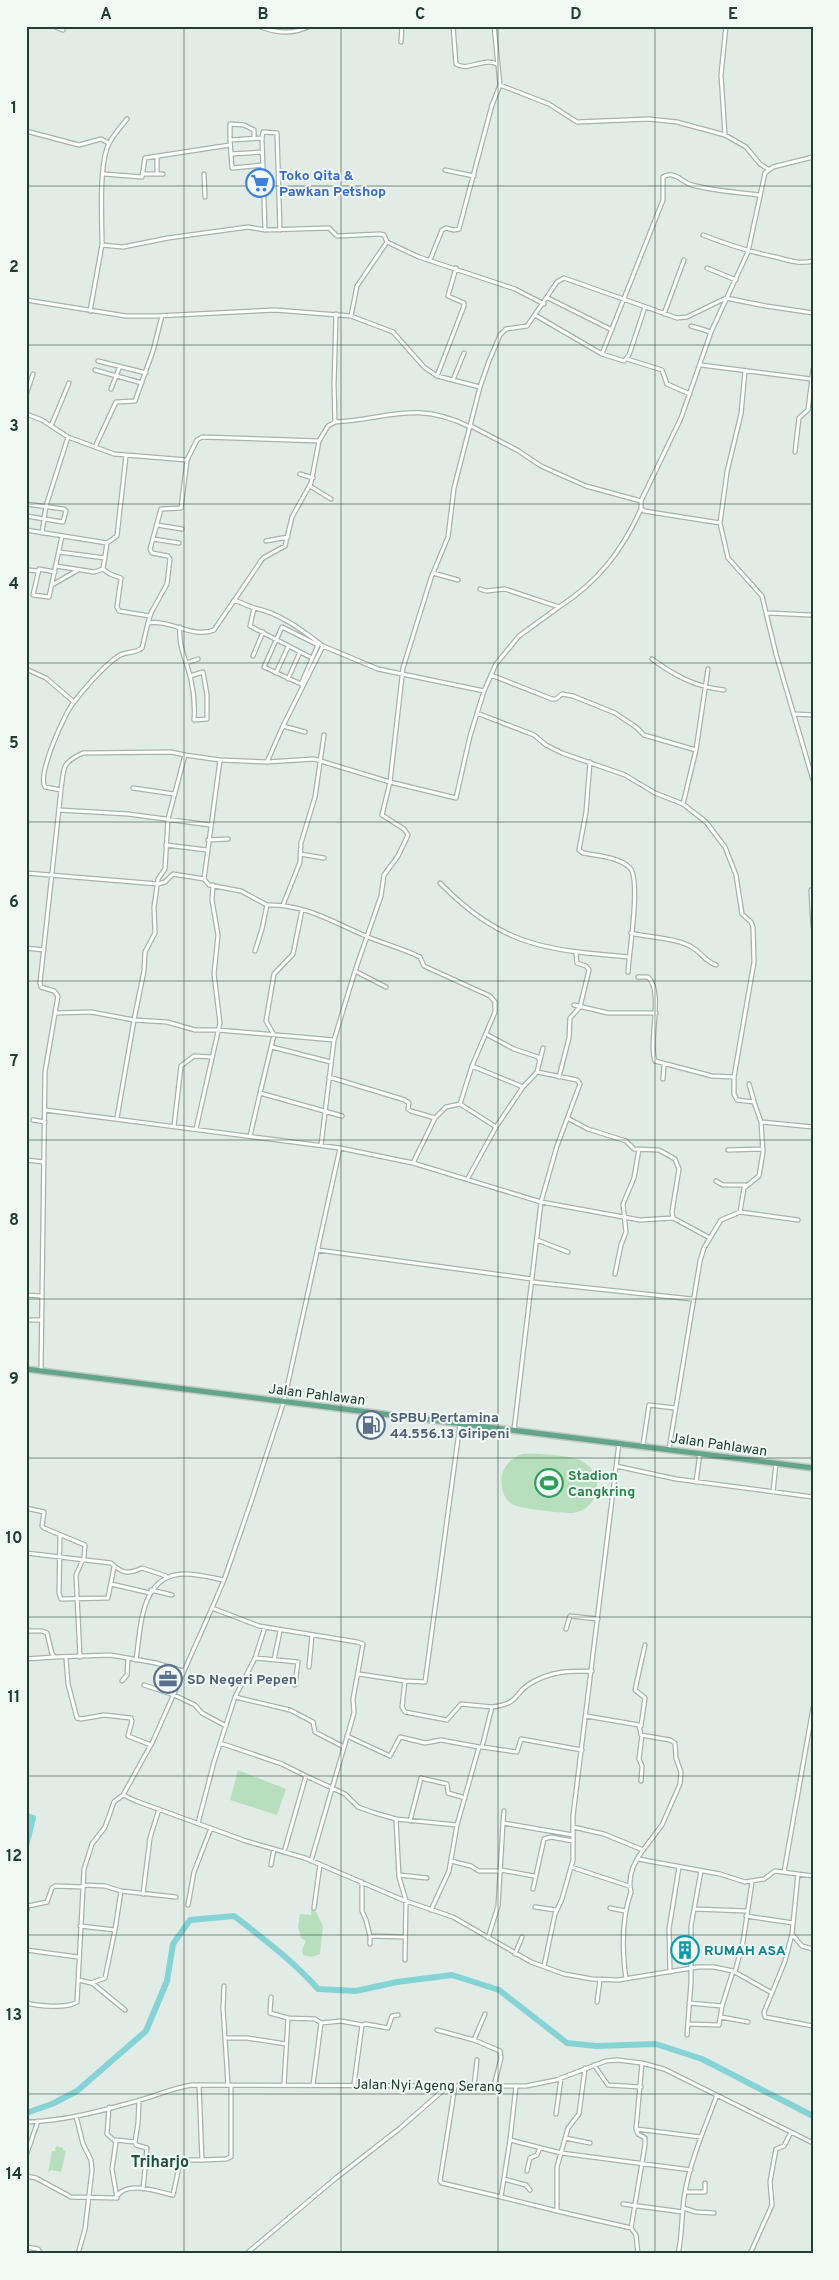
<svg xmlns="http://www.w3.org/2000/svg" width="839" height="2280" font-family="Overpass,sans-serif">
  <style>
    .green { fill: #b8dfbd }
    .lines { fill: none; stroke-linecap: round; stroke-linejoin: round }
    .river { stroke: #85d3d5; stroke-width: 6 }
    .street-casing { stroke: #a3b4ac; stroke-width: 5.5 }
    .primary-casing { stroke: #c1c9c6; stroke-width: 8 }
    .street { stroke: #fff; stroke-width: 3 }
    .primary { stroke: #62a58b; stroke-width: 5 }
    .grid { fill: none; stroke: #203e32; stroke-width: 1; stroke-opacity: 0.55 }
    .labels { text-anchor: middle; stroke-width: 4; stroke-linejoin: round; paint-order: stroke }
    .shop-label { font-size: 14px; font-weight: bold; fill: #366cbe; stroke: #f1f9f4; text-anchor: start }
    .street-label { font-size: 14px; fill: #203e32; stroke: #f1f9f4 }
    .service-label { font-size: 14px; font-weight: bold; fill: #4e5e75; stroke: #f1f9f4; text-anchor: start }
    .leisure-label { font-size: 14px; font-weight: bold; fill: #27864d; stroke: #f1f9f4; text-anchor: start }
    .culture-label { font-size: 14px; font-weight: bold; fill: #0d838f; stroke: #f1f9f4; text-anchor: start }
    .quarter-label { font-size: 16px; font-weight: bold; fill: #1b513d; stroke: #f1f9f4 }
    .neatline { fill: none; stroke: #203e32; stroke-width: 2 }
    .grid-label { font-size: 16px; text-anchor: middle; font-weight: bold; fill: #203e32 }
  </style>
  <rect width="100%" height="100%" fill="#e1ece6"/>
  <path class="green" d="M522,1454C535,1453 571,1455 582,1461C609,1476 597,1515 567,1513C555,1512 523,1509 514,1505C503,1500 500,1486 502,1475C505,1464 512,1458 522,1454Z
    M238,1770L286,1789L277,1815L230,1800Z
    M311,1909L315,1910L323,1926L320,1954L312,1957L303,1955L302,1950L306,1941L301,1938L298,1926L300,1914L311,1915Z
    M56,2146L63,2148V2150L66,2151L61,2172L51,2170L48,2173L52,2151H55Z"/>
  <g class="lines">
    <path class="river" d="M26,1816L33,1818L26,1846
      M26,2113L52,2104L77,2091L146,2031L167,1981L173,1944L190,1920L234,1916C264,1939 293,1961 318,1989L356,1991L397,1982L452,1975L499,1990L567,2043L596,2046L656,2044L702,2059L813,2116"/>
    <defs>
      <path id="street" d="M53,26L63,30
        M258,26C276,33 292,35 310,26
        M453,26L456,64C468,72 483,57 497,64
        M401,42L402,26
        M500,85L549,104L577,122L649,119L677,122L725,135L746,147L760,164L768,169
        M26,131L79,145L101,139L109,143
        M725,135L721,75L726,26
        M262,138L263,132L277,133L280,230
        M230,140V124L244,125L254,130V138
        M231,154L262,152
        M157,156V174
        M263,165L232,168L230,140L262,138V140L265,230
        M445,170L474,176
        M104,174L142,177L145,158L230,145
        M144,174H163
        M204,174L205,197
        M703,235C726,244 747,251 771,256C786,259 797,265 813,261
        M102,245C102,218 99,172 107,148C111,137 120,128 127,119
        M430,260L442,230L446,228L454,230L459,229L492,105L500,85L494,26
        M707,268L736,280
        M548,298L612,330
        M26,300L126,316H156L275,310L351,316L393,332L424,367L437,376L480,387
        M90,311L102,245L123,247L168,238L248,227L265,230L329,228L337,236L380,234L384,235L387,242
        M664,314L684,260
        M535,315L602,354L624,361L629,355L645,307
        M351,316L357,286L387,242L419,257L515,289L544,304
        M691,326L711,332
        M602,354L663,200V177C675,170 681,182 692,185C713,191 737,192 759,195
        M627,359L662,370L667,384L690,394
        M98,361L146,373
        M701,365L811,379
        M95,370L142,383
        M437,376L464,306V303L448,296L456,268
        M453,380L464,353
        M111,389L120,366
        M26,395L33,374
        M26,414L42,420L68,437L114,454L187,460L181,508L161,509L150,549L152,553L168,556L170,559L167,584L151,613L148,623
        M335,422L334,385L336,314
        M51,426L69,383
        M471,426L517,450L541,466L586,486L641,501V508L644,511L720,523L728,558L762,596L776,654L813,780
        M95,447L116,402L135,401L153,351L162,316
        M795,452L799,418L808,410L813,369
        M126,456L117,536L107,543L103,569L110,574L121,578L117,607L119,611L150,616
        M187,460L197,440L202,437L319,441
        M300,474L313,478
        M310,486L331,499
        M641,501L681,418L711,332L748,252L765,173L773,167L813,157
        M26,504L64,509L66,511L63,522L26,516
        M720,523L727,472L741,414L745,371
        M157,525L182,529
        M26,530L107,543
        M42,533L46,506L68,437
        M153,539L179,543
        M266,541L288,537
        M59,552L105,558
        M56,566L94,572L103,569
        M28,570L38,571
        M55,572L39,569L33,595L49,597L62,536
        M433,573L458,580
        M52,585L78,570
        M480,589L486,591L505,589L559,607C598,582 622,551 641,509
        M234,600L254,608L250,626L312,658
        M254,608C280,613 302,630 323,646L283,726
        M768,613L810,615
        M180,627C178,647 187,661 191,680C194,693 195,707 194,720L207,719V695L203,672L190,676
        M282,627L318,645L301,684L264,667Z
        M323,646L378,669L484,691
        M253,656L263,632
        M652,659C675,676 696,687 724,690
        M186,663L198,659
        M26,669L46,678L74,702
        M276,673L288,647
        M491,675L552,699H556L562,694L573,696L615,713L636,727L644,735L696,750
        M288,679L300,652
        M477,713L534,735L546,745L562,753L625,775L655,793L683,804L706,822L725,847L736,875L742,914L751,922L753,927L754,962L734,1077V1094L737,1100L754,1102L761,1122
        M795,714L813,715
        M305,732L283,726L267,762L314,759L390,782L456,798L470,736L484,691L496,664L519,636L559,607
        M220,760L204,879L209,885L241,891L267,905L262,929L255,951
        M590,762L586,812L579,850L583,853C597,856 620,857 630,868C641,880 629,953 628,972
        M133,788L174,794
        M61,790C64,768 61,763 83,753L171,752L185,755
        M683,804L696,750L708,669
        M59,810L128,814L210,825
        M208,840L228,839
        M166,845L207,850
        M300,854L324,858
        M26,873L158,884L165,882L173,874L204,879
        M440,883C502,946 545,950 628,957
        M811,890L813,926
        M267,905C306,904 332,922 366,936C384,944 402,948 420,957L424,966L490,996L495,1002V1012L472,1066
        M283,905L300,862L301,843L315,797L324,735
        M302,910L293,954L274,974L266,1021L274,1035L260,1093L342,1116
        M631,933C650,938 671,937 688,945C699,949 705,962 716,965
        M26,948L44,950
        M355,971L386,987
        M638,977H648C664,991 648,1042 655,1061L712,1076L734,1077
        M574,1005L608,1013H656
        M55,1013L91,1012L134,1020L144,971L145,952L155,933L154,907L158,879L165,869L168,819L185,755L220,760L267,762
        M486,1034L514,1049L538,1057L540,1061
        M272,1047L331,1062
        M537,1072L543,1048
        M329,1077L405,1100L409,1103L408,1109L411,1111L435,1118L413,1163
        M559,1077L569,1038L570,1018L580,1007L589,970L586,966L577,963L576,953
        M663,1079L664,1064
        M749,1084L754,1101
        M460,1104L472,1066L523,1087L537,1072L577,1080L580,1084L557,1146L541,1202L514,1430
        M45,1110L340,1148L413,1163L541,1202L640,1220L673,1218
        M117,1118L134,1020L167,1022L195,1030H218L334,1040
        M435,1118L446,1107L460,1104L496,1127L468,1178
        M569,1119L588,1129L626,1141L634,1149L659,1150L675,1159L679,1169L672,1212L673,1218L710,1238
        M33,1120L45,1122
        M174,1126L181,1066L194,1056L211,1057
        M496,1127L523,1087
        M196,1129L220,1023L214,974L218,935L212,900L213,885
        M250,1136L260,1093
        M321,1145L334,1040L355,971L381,896L384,875L398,856L408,835L404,829L382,815L390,782L403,668L431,578L448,537L454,488L480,387L489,361L500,335L506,329L527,326L557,282L564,278L677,318L687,317L726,298L766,306L813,313
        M340,1148L284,1401L251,1502L224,1580L212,1608L153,1741L123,1795L136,1801L246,1841L305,1858L403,1900L453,1917L531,1962L564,1974L592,1979L618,1980L698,1967H714L733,1971L772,1993L764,2012L765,2017L813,2026
        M728,1150L763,1149
        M26,1160L44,1162
        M716,1181L723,1185H745
        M740,1212L798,1220
        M537,1240L568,1252
        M318,1250L532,1279
        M615,1274L621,1245L626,1232L623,1204L634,1178L639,1149
        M532,1282L692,1299
        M26,1295L42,1296
        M26,1320H41
        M41,1371L45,1072L58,996L54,991L41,987L40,983L61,790L45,787C37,775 64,714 74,702C85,688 103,667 117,657C124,651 135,654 142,648L148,623C170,619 193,639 214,630L263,558L285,546L292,517L311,483L319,441L328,426L335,422C389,419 415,400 470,427
        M360,1430L362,1411
        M643,1445L649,1405L675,1408
        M669,1449L700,1261L704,1248L721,1220L740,1212L744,1188L759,1176L763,1152L761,1122L813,1127
        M616,1466L676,1479L813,1497
        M696,1482L700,1453
        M773,1492L776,1463
        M26,1508L44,1512L42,1526L44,1528L85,1545L84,1557L76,1575L80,1657
        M60,1535L59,1593L61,1599L108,1598L114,1567
        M26,1553L111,1563C122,1573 127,1575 142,1568L166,1576
        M111,1584L150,1593
        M151,1590L172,1595
        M212,1608L259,1626L357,1642L363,1644L353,1699L354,1713L311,1861
        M566,1629L570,1616L598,1619
        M26,1631H42L47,1633L52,1654L55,1657L110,1655L156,1663L183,1671
        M66,1658L68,1684L77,1718L81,1719L104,1715L131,1718L132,1721L128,1736L151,1745
        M255,1658L265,1627
        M26,1659L55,1657
        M136,1660C141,1627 140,1573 186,1574C199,1574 212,1578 224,1580
        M274,1660L280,1631
        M309,1667L312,1635
        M359,1674L405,1681L425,1682L460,1424
        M122,1681L127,1675L128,1659
        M405,1681L402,1707L405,1712L447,1720L461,1704L492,1707
        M144,1685L174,1695L195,1705L202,1713L226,1726
        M235,1697L290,1710L313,1722L315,1732L344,1747
        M586,1716L639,1725L641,1735L670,1740L675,1743L676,1758L681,1772L680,1784L662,1825L643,1850
        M641,1726L645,1698L635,1690L645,1645
        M347,1736L390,1756L400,1737L425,1743L441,1740L479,1747L457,1825L449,1871L431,1910
        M220,1743L282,1764L306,1776L284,1852
        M479,1747H482L492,1707C522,1703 512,1694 531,1683C552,1671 569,1671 592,1671
        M482,1747L517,1752L521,1739L582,1750
        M306,1776L345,1794L358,1807L375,1813L396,1819L457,1825
        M641,1781L642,1766L639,1759L642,1735
        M504,1811L503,1823L573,1835
        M396,1819L399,1877L406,1901L405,1960
        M410,1821L421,1778L447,1784L448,1793L465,1798
        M198,1823L214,1762L235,1697L255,1658L298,1662L295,1685
        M573,1827L604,1834L643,1850C634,1862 627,1876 631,1892C621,1920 622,1950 626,1979
        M638,1859L720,1874L745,1882L764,1879L775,1871L813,1876
        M451,1861L471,1866L479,1871H501
        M271,1865L274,1849
        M571,1867L629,1886
        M501,1870L534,1876
        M784,1872L813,1708
        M399,1875L427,1878
        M362,1882V1911L366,1920L370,1936L405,1937
        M83,1885L105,1886L121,1891L176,1897
        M533,1889L544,1839L551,1837L573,1841
        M143,1894L150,1838L159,1809
        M188,1905L194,1872L211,1828
        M535,1907L556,1910
        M314,1908L320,1864
        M610,1908L625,1911
        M694,1909L746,1911
        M26,1913L28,1906L47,1902L52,1888L55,1886L83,1887
        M746,1916L793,1923
        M115,1930L121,1891
        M792,1934L802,1946L813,1949
        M370,1936V1944
        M488,1938L498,1906L503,1823
        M26,1950L78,1957
        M515,1954L522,1937
        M544,1966L555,1914L562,1899L573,1860V1816L619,1443
        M670,1972L669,1929L679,1867
        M735,1972L743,1942L752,1882
        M79,1980L91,1983L105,1978L115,1930L80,1926
        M92,1983L125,2010
        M224,1986L223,2008L225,2038
        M772,1993L785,1961L792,1934L798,1874
        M271,1997L270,2013L288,2018
        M597,2002L600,1980
        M26,2003C38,2006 67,2009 77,2002L84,1869L92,1844L105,1827L114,1802L123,1795
        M689,2003L722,2006
        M721,2017L748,2022
        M321,2023L341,2021L362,2025
        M688,2024L719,2025L722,2006L733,1971
        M437,2030L474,2040L500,2051L501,2058L494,2086
        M687,2035L691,1982V1926L701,1871
        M474,2040L485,2014
        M594,2065L608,2085L641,2087
        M585,2068L579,2114L568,2128L557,2167V2211L631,2228L636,2235L638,2254
        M354,2084L362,2025L366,2024L388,2028L392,2016L398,2015
        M228,2085L225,2038H247L286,2044
        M284,2085L288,2018L315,2019L321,2023L313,2085
        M455,2086L440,2181L442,2183L501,2197
        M474,2086L477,2060
        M516,2086L510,2140L501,2197L557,2211
        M139,2100L138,2123L135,2142L136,2145L147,2148L143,2189
        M556,2114L561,2078
        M76,2116L83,2144L91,2160L92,2170L85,2229L78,2254
        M26,2122C63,2121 98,2112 133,2102C153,2097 172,2088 192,2085L526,2086L556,2080L606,2061L617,2060L642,2063L664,2069L813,2143
        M636,2129L701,2137
        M565,2138L590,2143
        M116,2140L135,2142
        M510,2140L561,2153L691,2170
        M26,2146L29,2147L38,2121
        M26,2156L29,2147
        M202,2160L226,2159L231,2157V2085
        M527,2171L530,2158L537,2155L540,2148
        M26,2176L36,2178L71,2197L117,2198L112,2169L116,2142L107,2134L109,2107
        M504,2179L526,2185L530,2190
        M685,2192H705V2183
        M118,2195C129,2181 158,2192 173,2195L180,2162L183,2160H202L199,2085
        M623,2204L683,2212
        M683,2208L696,2212L714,2213
        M631,2228L645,2145V2138L638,2134L636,2129L642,2063
        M26,2247L38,2249L41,2254
        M246,2254L336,2178L399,2129L448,2086
        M678,2254C683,2233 681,2212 685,2192C691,2159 705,2127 717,2095
        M750,2254L772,2205L770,2182L776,2149L784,2146L791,2132"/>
      <path id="primary" d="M26,1369L813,1468"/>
    </defs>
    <use href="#street" class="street-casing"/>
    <use href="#primary" class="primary-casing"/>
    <use href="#street" class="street"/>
    <use href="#primary" class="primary"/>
  </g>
  <path class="grid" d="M184,26V2254M341,26V2254M498,26V2254M655,26V2254M26,186H813M26,345H813M26,504H813M26,663H813M26,822H813M26,981H813M26,1140H813M26,1299H813M26,1458H813M26,1617H813M26,1776H813M26,1935H813M26,2094H813"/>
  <defs>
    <symbol id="supermarket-ring" viewBox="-11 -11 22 22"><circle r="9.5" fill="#f1f9f4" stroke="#3f7fe0" stroke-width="1.5"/><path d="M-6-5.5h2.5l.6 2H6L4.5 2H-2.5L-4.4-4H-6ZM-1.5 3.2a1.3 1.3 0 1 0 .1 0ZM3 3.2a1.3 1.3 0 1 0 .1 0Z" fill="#3f7fe0"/></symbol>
    <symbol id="fuel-ring" viewBox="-11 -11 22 22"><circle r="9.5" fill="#f1f9f4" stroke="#5c6f8a" stroke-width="1.5"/><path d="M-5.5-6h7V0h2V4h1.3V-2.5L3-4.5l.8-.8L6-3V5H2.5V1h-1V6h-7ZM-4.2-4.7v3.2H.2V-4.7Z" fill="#5c6f8a"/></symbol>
    <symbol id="stadium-ring" viewBox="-11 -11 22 22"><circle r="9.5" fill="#f1f9f4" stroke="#2e9e5b" stroke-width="1.5"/><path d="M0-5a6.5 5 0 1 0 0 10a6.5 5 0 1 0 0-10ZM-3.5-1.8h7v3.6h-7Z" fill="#2e9e5b"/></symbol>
    <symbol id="office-ring" viewBox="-11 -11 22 22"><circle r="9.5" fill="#f1f9f4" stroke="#5c6f8a" stroke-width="1.5"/><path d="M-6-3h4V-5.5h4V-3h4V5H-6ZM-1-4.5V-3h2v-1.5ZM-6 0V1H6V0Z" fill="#5c6f8a"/></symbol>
    <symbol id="building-ring" viewBox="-11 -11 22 22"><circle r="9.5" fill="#f1f9f4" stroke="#0f9aa8" stroke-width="1.5"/><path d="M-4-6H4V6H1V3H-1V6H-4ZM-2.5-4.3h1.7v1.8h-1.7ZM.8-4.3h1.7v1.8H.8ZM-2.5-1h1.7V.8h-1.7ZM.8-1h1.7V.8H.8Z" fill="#0f9aa8"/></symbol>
  </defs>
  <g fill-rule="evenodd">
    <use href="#supermarket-ring" x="244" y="167" width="32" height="32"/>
    <use href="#fuel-ring" x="355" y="1409" width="32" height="32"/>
    <use href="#stadium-ring" x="533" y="1467" width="32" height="32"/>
    <use href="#office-ring" x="152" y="1663" width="32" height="32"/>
    <use href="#building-ring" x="669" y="1934" width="32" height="32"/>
  </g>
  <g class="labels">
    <g class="shop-label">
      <text x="279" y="180">Toko Qita &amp;<tspan x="279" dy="16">Pawkan Petshop</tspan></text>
    </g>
    <g class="street-label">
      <text transform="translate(317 1394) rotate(7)" y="5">Jalan Pahlawan</text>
      <text transform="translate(719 1444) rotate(8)" y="5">Jalan Pahlawan</text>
      <text transform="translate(428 2085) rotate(1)" y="5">Jalan Nyi Ageng Serang</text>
    </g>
    <g class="service-label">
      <text x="390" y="1422">SPBU Pertamina<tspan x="390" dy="16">44.556.13 Giripeni</tspan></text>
      <text x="187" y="1684">SD Negeri Pepen</text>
    </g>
    <g class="leisure-label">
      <text x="568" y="1480">Stadion<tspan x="568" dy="16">Cangkring</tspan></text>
    </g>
    <g class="culture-label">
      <text x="704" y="1955">RUMAH ASA</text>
    </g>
    <g class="quarter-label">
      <text x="160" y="2167">Triharjo</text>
    </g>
  </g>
  <rect width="839" height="2280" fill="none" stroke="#f1f9f4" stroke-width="55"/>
  <rect x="28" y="28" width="784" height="2224" class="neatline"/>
  <g class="grid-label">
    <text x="106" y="19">A</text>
    <text x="263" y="19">B</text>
    <text x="420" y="19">C</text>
    <text x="576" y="19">D</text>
    <text x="733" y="19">E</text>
    <text x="14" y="113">1</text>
    <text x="14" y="272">2</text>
    <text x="14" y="431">3</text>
    <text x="14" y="589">4</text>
    <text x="14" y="748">5</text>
    <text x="14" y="907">6</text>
    <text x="14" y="1066">7</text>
    <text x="14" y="1225">8</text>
    <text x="14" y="1384">9</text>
    <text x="14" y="1543">10</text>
    <text x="14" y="1702">11</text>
    <text x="14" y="1861">12</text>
    <text x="14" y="2020">13</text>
    <text x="14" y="2179">14</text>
  </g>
</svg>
